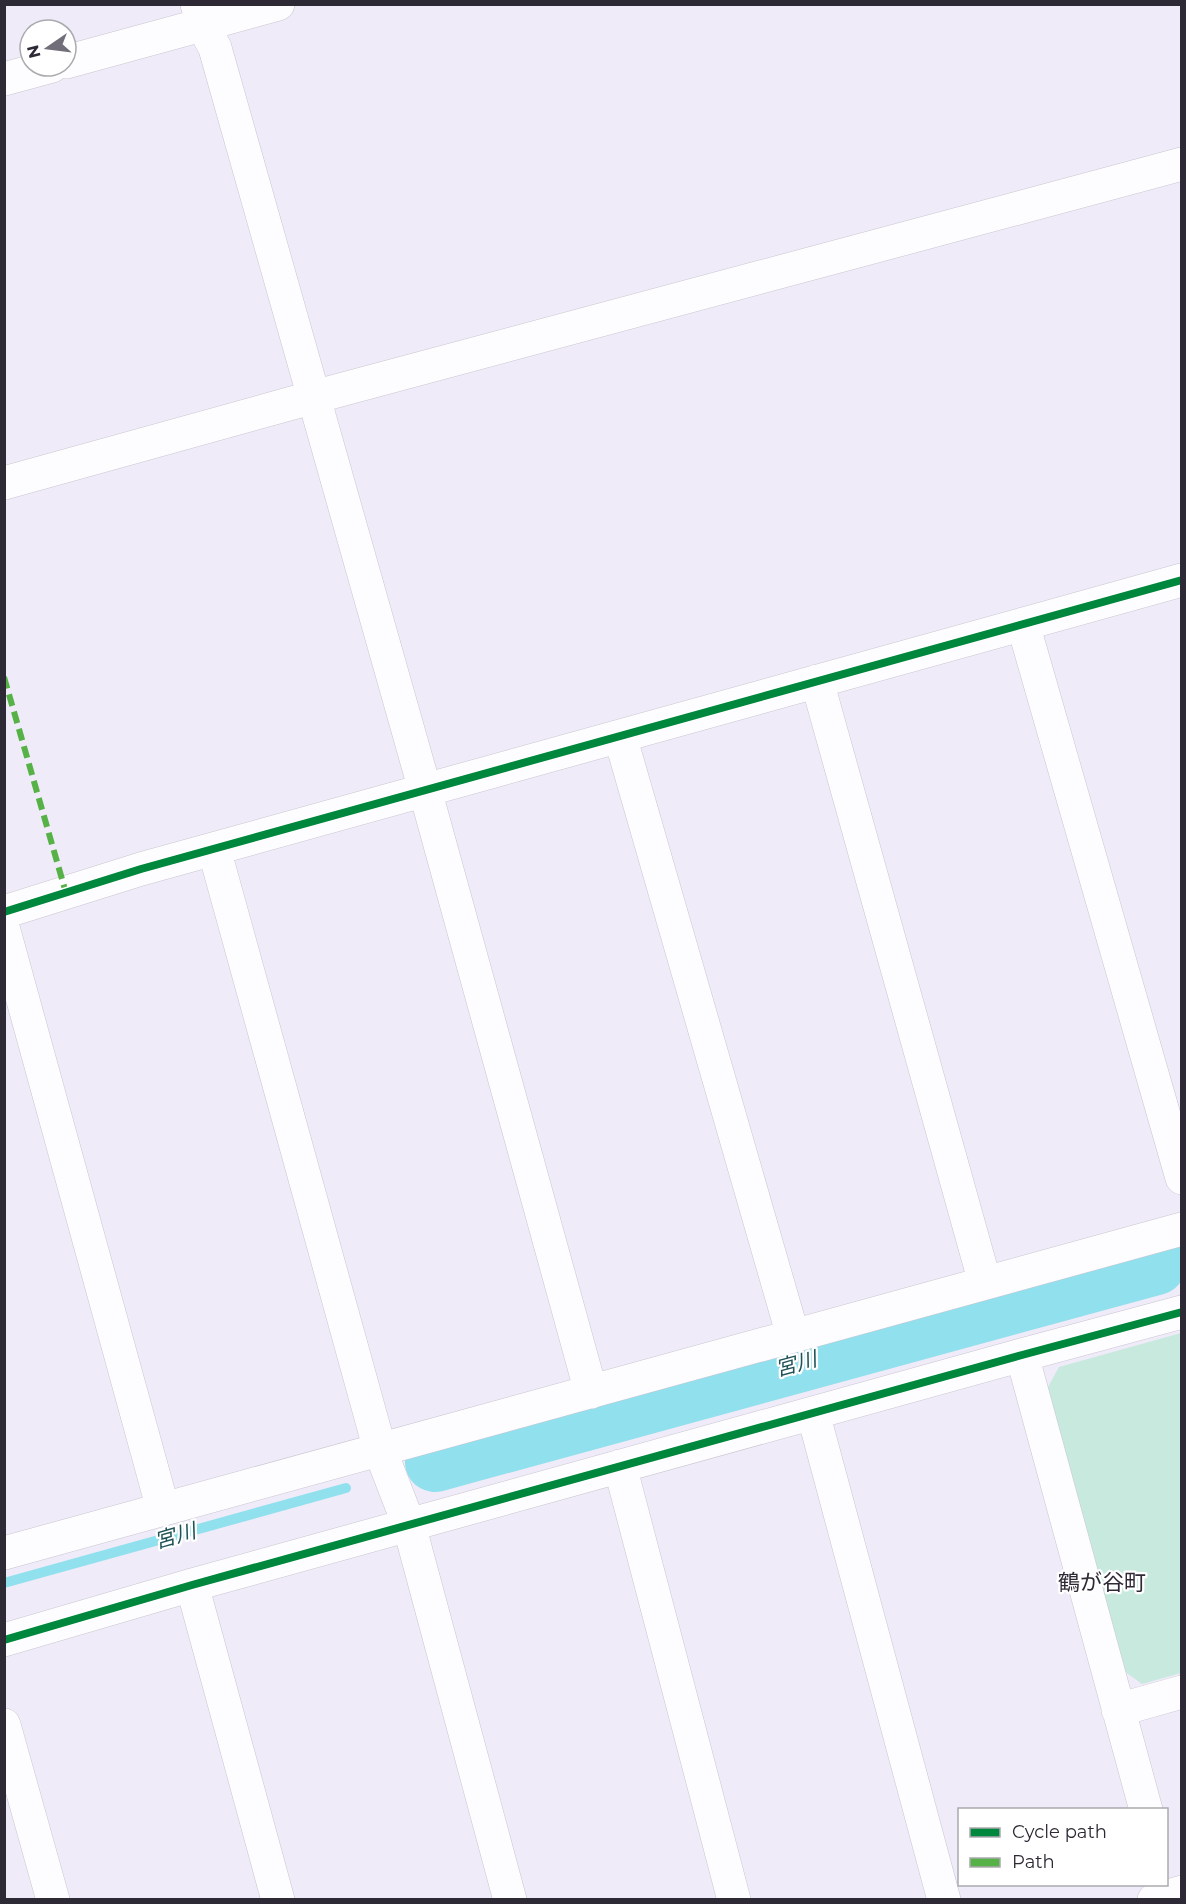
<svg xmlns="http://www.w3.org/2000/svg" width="1186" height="1904" font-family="Montserrat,'Noto Sans JP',sans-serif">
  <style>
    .green { fill: #c8e9de }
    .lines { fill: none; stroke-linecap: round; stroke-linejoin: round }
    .stream { stroke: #90e0ed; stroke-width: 10 }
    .river { stroke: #90e0ed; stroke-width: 60 }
    .minor-casing { stroke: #cac6d1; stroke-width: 34 }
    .minor { stroke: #fdfcfe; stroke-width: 33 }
    .quiet { stroke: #56b246; stroke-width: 6; stroke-dasharray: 12 6; stroke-linecap: butt }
    .cycleway-casing { stroke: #fff; stroke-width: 11 }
    .cycleway { stroke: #00873e; stroke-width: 8 }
    .labels { text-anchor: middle; stroke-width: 4.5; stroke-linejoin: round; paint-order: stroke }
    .water-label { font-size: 21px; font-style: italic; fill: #205358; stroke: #fff }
    .quarter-label { font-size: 22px; fill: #2e2a35; stroke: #fff }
  </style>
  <rect width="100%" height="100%" fill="#efebf8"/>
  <path class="green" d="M1181,1333V1673L1142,1684L1124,1671L1048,1387L1059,1367Z"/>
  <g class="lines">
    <path class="stream" d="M4,1583L346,1488"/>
    <path class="river" d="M435,1462L1156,1265"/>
    <defs>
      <path id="minor" d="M197,4L203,25L215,48L425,790L591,1392
        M66,62L278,4
        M4,79L52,66
        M4,483L314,397L1182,164
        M1023,624L1182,1178
        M817,681L985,1283
        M620,736L793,1336
        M214,849L380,1450L409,1525L510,1900
        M4,912L141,869L1182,580
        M4,931L163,1509
        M1022,1355L1146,1810
        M813,1413L944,1900
        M620,1466L734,1900
        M4,1553L1182,1229
        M192,1585L278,1900
        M4,1640L192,1585L1022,1355L1182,1312
        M1118,1710L1182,1692
        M4,1725L53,1900
        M1154,1900L1182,1892"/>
    </defs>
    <use href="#minor" class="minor-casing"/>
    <use href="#minor" class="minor"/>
    <path class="quiet" d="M4,677L66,893"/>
    <defs>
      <path id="cycleway" d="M4,912L141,869L1182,580
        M4,1640L192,1585L1022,1355L1182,1312"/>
    </defs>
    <use href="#cycleway" class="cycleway-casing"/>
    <use href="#cycleway" class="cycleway"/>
  </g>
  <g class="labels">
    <g class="water-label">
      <text transform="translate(796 1364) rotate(-15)" y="7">宮川</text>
      <text transform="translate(175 1536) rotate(-16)" y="7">宮川</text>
    </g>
    <g class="quarter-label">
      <text x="1102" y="1590">鶴が谷町</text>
    </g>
  </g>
  <rect width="1186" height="1904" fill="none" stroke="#2e2a35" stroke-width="12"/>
  <rect x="958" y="1808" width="210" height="78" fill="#ffffff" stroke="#abaaae" stroke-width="1.5"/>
  <rect x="970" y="1828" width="30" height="9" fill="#00873e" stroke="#abaaae" stroke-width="1.5"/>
  <text x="1012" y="1838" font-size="18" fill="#2e2a35">Cycle path</text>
  <rect x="970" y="1858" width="30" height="9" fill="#56b246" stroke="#abaaae" stroke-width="1.5"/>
  <text x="1012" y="1868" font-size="18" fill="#2e2a35">Path</text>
  <g transform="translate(48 48) rotate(256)"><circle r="28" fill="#ffffff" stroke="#abaaae" stroke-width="1.5"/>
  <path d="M0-4.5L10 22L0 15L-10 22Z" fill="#726e79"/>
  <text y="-9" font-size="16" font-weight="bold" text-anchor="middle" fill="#2e2a35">N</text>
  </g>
</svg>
